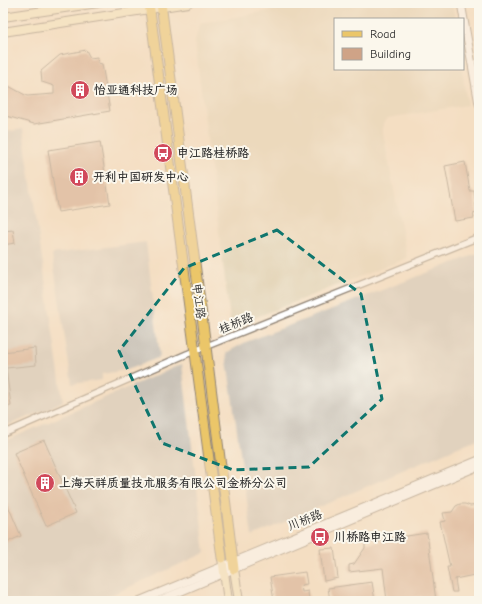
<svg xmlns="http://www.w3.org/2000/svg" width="482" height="604" font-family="'Comic Neue','LXGW WenKai TC',sans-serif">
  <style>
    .built { fill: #e2d2b4 }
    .industrial { fill: #cac3b8 }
    .building { fill: #cfa387 }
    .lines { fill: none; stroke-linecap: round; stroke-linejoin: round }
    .minor-casing { stroke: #908476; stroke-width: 8 }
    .tertiary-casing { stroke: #908476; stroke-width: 9 }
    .secondary-casing { stroke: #908476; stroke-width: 10 }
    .primary-casing { stroke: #908476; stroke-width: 11 }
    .minor { stroke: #fff; stroke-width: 5.5 }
    .tertiary { stroke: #fff; stroke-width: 7 }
    .secondary { stroke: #f7e8c3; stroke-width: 8 }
    .primary { stroke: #ebc669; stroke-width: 9 }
    .marked { fill: none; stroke: #0f766e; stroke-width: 3; stroke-dasharray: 8 5; stroke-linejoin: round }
    .labels { text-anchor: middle; stroke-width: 4; stroke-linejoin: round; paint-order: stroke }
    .poi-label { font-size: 12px; font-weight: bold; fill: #2b2b2b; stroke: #fbf7ec; text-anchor: start }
    .street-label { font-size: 12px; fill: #2b2b2b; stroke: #fbf7ec }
  </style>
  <rect width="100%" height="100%" fill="#fbf7ec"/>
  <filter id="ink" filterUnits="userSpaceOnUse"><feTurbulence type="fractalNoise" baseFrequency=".025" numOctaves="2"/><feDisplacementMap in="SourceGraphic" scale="8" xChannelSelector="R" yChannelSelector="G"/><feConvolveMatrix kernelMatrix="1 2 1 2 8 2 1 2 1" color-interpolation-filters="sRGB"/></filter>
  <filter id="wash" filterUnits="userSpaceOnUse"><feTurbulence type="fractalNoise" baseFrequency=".012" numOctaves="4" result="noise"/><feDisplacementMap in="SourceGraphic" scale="16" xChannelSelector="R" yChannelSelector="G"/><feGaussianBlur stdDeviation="0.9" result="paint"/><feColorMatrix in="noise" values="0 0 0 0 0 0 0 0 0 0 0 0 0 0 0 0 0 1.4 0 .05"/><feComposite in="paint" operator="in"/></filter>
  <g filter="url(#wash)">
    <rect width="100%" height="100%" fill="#f4dec2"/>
    <path class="built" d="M312,3H452L455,19H335V69H462L467,105L388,118L383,123V133L407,258L231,327L195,42L197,33L201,23Z"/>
    <path class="industrial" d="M23,129L63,401L46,410L3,427V132Z
      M146,242L160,357L127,370L102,374V380L72,384L52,254Z
      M479,253V438L252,536L226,353L246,342Z
      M182,364L205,553L98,601H3V442Z"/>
    <g id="blocks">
      <path class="building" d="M86,50L90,58L97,57L98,63L102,64L110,111L34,124L3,115V83L27,96L54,94V86L42,82L41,71L60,55Z
        M100,142L110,204L58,212L48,150Z
        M465,162L470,191H474L477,213L473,214L474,218L455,221L445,166Z
        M13,230L15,243L3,245V231Z
        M35,348L36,365L6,368L11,406L3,407V352Z
        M44,440L76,513L46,526L14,453Z
        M6,501L21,536L3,544V502Z
        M460,504H465L470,506L479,505V574L455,579L457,592H452L447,567H450L440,522L445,521L443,513L452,512L456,506Z
        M427,533L436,601H422L421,596L387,601L383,568L349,572V565L354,564L365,548V543L380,542V540Z
        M334,548L338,578L324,581L320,549Z
        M305,572L307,584L301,585L302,592L308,591L309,601H274L270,577Z
        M372,582L375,601H330L328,588Z"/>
    </g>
  </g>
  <g filter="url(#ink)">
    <use href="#blocks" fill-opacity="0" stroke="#908476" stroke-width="1"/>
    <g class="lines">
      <defs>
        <path id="minor" d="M3,434L187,354L479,237"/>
        <path id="tertiary" d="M461,3L479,104
          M139,601C252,553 366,508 479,460
          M158,601L479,466"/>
        <path id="secondary" d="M3,17L98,3
          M3,32L188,3
          M222,558L228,601
          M234,569L239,601"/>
        <path id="primary" d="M149,3L222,558
          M161,3L206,347L234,569"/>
      </defs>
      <use href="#minor" class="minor-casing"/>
      <use href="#tertiary" class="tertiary-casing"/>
      <use href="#secondary" class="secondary-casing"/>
      <use href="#primary" class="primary-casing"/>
      <use href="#minor" class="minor"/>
      <use href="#tertiary" class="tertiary"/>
      <use href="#secondary" class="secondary"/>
      <use href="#primary" class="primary"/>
    </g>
  </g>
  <path d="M0 0H482V604H0ZM277,230L361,294L382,399L309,467L233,470L162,443L119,351L184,268Z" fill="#f4dec2" fill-opacity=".55" fill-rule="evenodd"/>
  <path class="marked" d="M277,230L361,294L382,399L309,467L233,470L162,443L119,351L184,268Z"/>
  <defs>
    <symbol id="building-disc" viewBox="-11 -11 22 22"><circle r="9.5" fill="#d1495b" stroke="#fbf7ec"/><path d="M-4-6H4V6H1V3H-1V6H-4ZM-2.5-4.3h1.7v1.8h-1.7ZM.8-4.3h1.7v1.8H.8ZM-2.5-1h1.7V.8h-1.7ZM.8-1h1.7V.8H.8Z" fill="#fff"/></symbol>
    <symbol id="bus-disc" viewBox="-11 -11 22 22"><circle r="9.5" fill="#d1495b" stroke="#fbf7ec"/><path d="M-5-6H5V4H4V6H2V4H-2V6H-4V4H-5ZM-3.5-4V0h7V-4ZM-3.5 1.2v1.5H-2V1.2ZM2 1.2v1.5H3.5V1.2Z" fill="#fff"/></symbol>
  </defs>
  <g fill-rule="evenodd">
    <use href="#building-disc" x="69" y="79" width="22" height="22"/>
    <use href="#bus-disc" x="152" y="142" width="22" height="22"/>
    <use href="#building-disc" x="68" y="166" width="22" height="22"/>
    <use href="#building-disc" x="34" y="472" width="22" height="22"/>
    <use href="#bus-disc" x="309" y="526" width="22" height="22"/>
  </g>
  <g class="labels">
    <g class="poi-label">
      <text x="94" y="94">怡亚通科技广场</text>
      <text x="177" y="157">申江路桂桥路</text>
      <text x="93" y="181">开利中国研发中心</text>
      <text x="59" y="487">上海天祥质量技术服务有限公司金桥分公司</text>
      <text x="334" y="541">川桥路申江路</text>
    </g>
    <g class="street-label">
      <text transform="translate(199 301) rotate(83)" y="4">申江路</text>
      <text transform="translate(236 323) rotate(-22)" y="4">桂桥路</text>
      <text transform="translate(305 520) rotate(-22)" y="4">川桥路</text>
    </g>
  </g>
  <rect width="482" height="604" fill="none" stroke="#fbf7ec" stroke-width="16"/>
  <rect x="334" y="18" width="130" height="52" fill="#fbf7ec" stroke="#a8a59f"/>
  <rect x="342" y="31" width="20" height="6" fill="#ebc669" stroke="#a8a59f"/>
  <text x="370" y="38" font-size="12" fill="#2b2b2b">Road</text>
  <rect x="342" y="48" width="20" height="12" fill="#cfa387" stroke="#a8a59f"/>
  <text x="370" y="58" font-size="12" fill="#2b2b2b">Building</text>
</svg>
